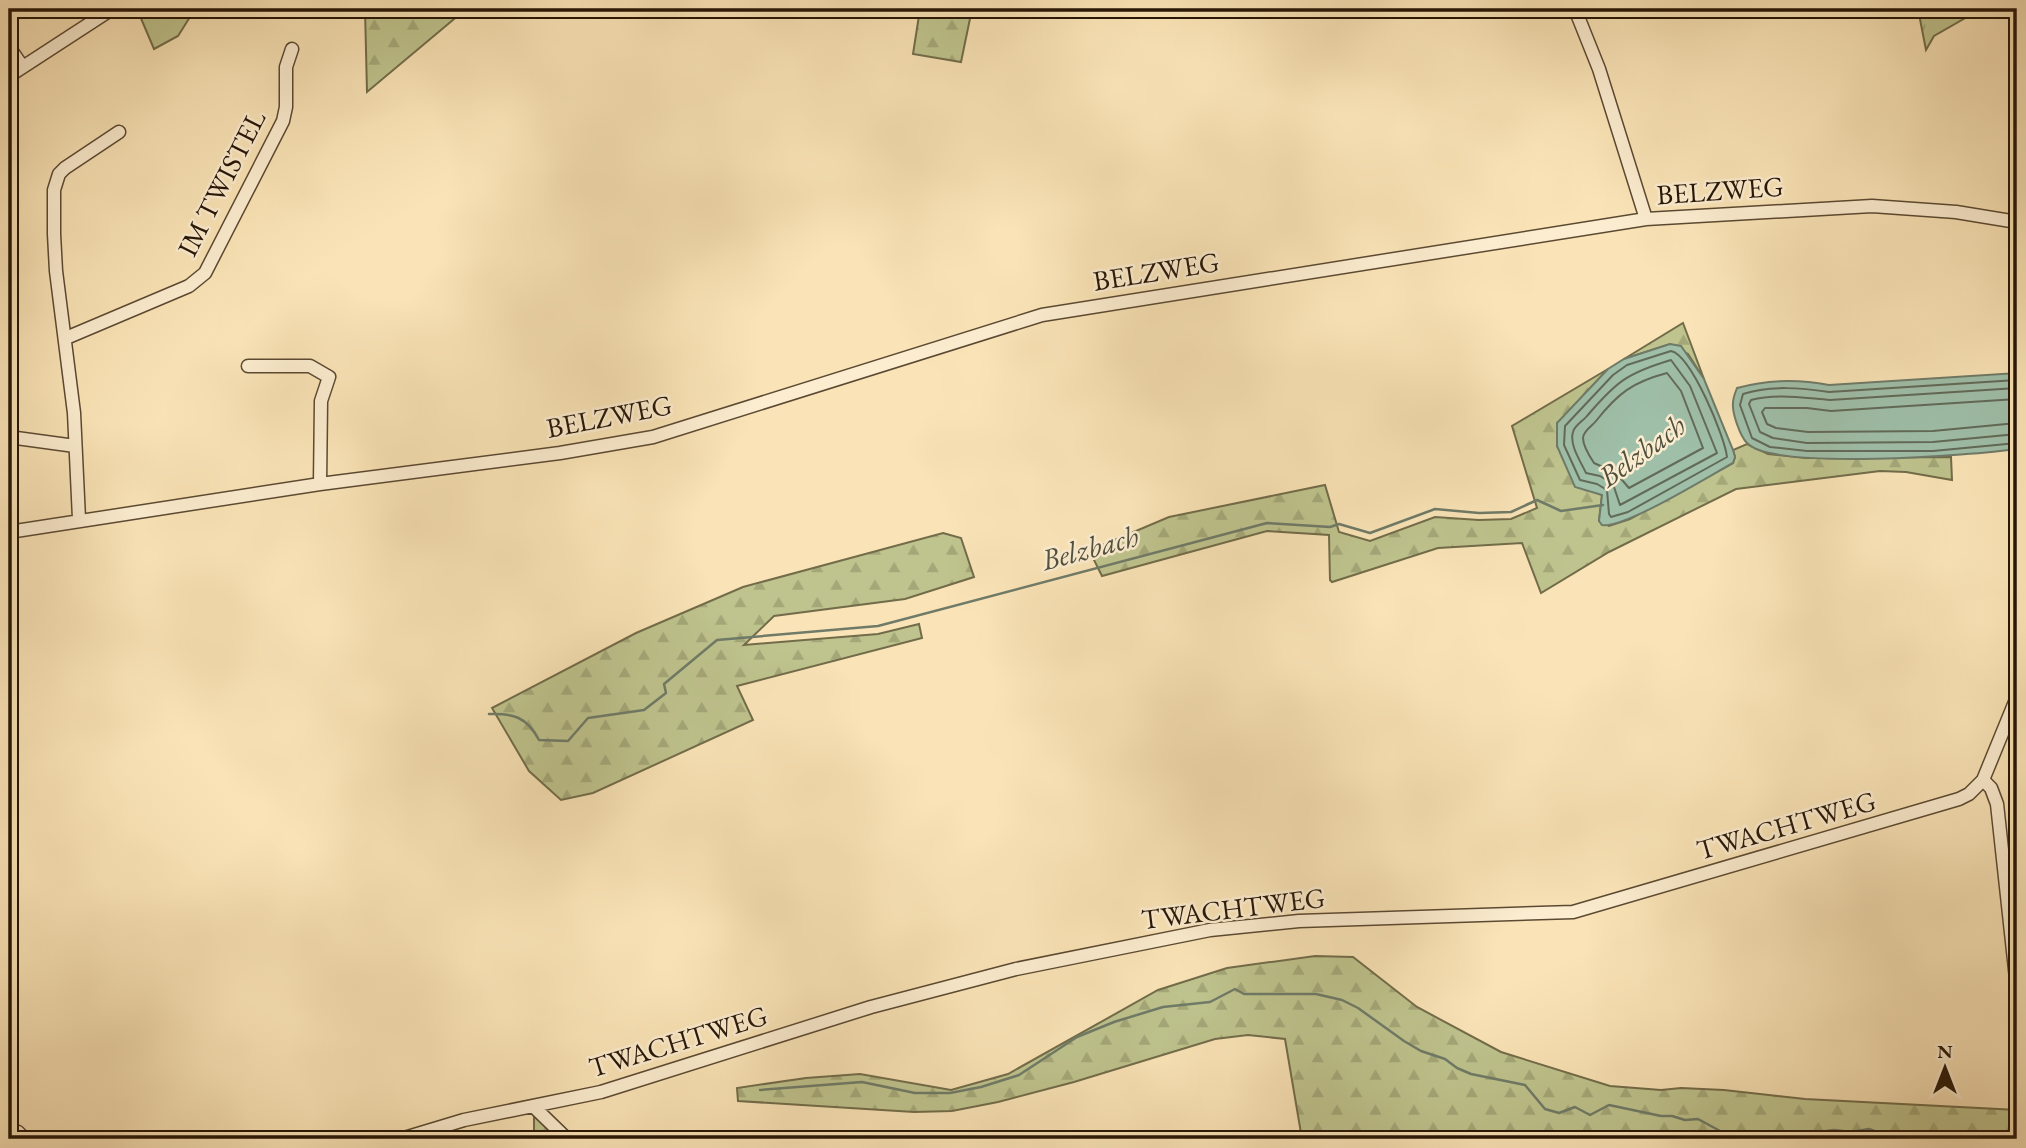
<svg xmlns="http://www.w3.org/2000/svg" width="2026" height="1148" font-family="'EB Garamond',serif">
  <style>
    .grass { fill: url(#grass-tufts); stroke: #726c4a; stroke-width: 2 }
    .forest { fill: url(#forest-firs); stroke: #726c4a; stroke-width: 2 }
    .park { fill: #bfc48e; stroke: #726c4a; stroke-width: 2 }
    .water { fill: #9fbfa9; stroke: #6f7b68; stroke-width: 2 }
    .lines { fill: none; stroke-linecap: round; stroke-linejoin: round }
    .shore { stroke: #626a58; stroke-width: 2 }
    .stream { stroke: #6f7b68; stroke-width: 2.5 }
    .minor-casing { stroke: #5b4932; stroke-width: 15 }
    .minor { stroke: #fcedd0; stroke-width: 12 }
    .labels { text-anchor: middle; stroke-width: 5; stroke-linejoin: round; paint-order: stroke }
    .street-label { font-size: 28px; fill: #261506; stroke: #fcedd0 }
    .water-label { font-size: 30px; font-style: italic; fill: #50503f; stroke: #fcedd0 }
  </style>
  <defs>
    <pattern id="grass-tufts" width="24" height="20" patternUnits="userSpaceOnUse" patternTransform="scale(1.75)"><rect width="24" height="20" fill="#bfc48e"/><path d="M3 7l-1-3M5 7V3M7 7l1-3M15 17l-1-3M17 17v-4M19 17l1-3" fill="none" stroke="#a4a879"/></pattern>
    <pattern id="forest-firs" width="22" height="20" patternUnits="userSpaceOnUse" patternTransform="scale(1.75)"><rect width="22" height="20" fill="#bfc48e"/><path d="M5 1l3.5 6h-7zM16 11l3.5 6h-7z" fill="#a4a879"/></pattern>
  </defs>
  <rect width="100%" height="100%" fill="#fae4b7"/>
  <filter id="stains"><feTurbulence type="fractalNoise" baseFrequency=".00286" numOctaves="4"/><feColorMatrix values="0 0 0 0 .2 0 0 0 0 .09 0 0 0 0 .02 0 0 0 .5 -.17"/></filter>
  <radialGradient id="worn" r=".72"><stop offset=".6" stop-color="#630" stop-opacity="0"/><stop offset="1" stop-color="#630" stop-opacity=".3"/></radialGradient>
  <path class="grass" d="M1918,9H1981L1934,36L1926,50Z"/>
  <path class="forest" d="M365,9H466L367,92Z
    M920,9H972L961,62L913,54Z
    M1683,323L1704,379L1688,354L1670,344L1624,359Z
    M1608,369L1557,424V446L1585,490L1593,491L1602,495L1599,521L1609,526L1630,519L1733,463L1735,457L1733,450L1747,444L1768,454L1806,458L1951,457L1952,480L1906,472L1880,471L1736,489L1609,552L1541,593L1522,543L1438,548L1332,582L1330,580L1329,535L1267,531L1102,576L1094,560L1098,547L1169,517L1325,485L1339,532L1370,541L1435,517L1479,520L1511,519L1537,508L1512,426Z
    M943,533L961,538L974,577L905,599L774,616L744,645L878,634L919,624L922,638L737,686L753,720L593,793L561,800L529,771L492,708L636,633L743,587Z
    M1315,956L1353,957L1417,1007L1501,1052L1610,1086L1661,1090L1681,1088L1724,1090L1805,1099L2017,1110V1139H1302L1285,1039L1248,1035L1215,1039L1074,1082L998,1102L952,1111L914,1112L738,1101L737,1088L806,1078L860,1074L951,1090L1008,1074L1158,990L1227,968Z
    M534,1113L560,1139H534Z"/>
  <path class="park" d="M137,9H195L178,36L154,49Z"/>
  <path class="water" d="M1670,344L1681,346L1704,379L1733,450L1735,457L1733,463C1709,476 1624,529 1602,525L1599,521L1602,495L1575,487L1557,446V423L1608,369L1624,359Z
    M2017,373V449C1975,455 1773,471 1747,443C1740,436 1732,413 1733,403C1733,398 1735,393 1737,388C1766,380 1798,379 1829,385Z"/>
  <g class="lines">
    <path class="shore" d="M1671,351C1691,355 1725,437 1727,457L1628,512L1611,517L1609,514L1607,490L1597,484L1580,480L1564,445L1565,426L1613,375L1627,365Z
      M1671,360L1690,386L1717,453L1620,505L1613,484L1600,476L1586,473C1581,462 1569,445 1573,432C1574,426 1583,421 1587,416C1616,382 1627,373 1671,360Z
      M1667,373L1681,391L1703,448L1629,488L1616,473L1594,463C1590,457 1583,446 1583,438C1583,431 1592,426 1596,421C1618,393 1633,382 1667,373Z
      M2017,380L1829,392C1802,388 1770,385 1743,394L1740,405L1752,438L1770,447L1807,451H1933L2017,443
      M2017,388L1830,400C1804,398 1776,393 1751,400L1749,404L1760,432L1773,438L1807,443L1933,442L2017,434
      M2017,399L1831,411L1807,408H1765L1762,412L1767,424L1776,428L1808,432L1933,431L2017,423"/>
    <path class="stream" d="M489,714C513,713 527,717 539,740L568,741L588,718L644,710L666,693L664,684L717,640L878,626L1267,523L1330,527L1339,524L1370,533L1435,509L1479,513L1511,512L1537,500L1561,511L1603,505
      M760,1090L862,1082L915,1093H950L981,1087L1019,1075L1077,1037L1114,1022L1163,1007L1210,1002L1235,989L1244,994H1316L1342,1000L1358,1008L1404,1041L1421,1051L1445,1059L1457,1068L1471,1074L1525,1085L1545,1109L1559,1113L1575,1107L1590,1115L1609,1105L1661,1116H1672L1685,1120L1698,1119L1733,1138H1775L1834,1130L1851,1132L1869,1129L1896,1139"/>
    <defs>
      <path id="minor" d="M1575,9L1599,69L1646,219
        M9,47L22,66
        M9,76L112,9
        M66,338L189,286L205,273L283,121L286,107V67L292,49
        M248,366H310L329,377L321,401L320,484
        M9,437L75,446
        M79,519L74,413L56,271L54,234V190L59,174L65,168L119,132
        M9,532L320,484L560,453L653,437L1042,315L1646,219L1872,206L1956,212L2017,222
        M1983,780L1991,788L1997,804L2017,988
        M533,1106L567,1139
        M9,1128L18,1132L25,1139
        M401,1139L464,1120L601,1092L871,1007L1016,969L1210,930L1299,921L1573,912L1959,799L1969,794L1983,780L2017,697"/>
    </defs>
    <use href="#minor" class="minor-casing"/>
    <use href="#minor" class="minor"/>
  </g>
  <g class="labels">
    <g class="street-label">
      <text transform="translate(221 183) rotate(-63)" y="10">IM TWISTEL</text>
      <text transform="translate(1720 190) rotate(-4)" y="10">BELZWEG</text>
      <text transform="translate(1156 271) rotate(-9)" y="10">BELZWEG</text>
      <text transform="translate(609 416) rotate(-11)" y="10">BELZWEG</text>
      <text transform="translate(1786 825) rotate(-16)" y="10">TWACHTWEG</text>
      <text transform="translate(1233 908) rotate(-7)" y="10">TWACHTWEG</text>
      <text transform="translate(678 1041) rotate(-17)" y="10">TWACHTWEG</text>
    </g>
    <g class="water-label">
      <text transform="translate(1642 451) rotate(-36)" y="10">Belzbach</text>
      <text transform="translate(1090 548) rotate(-15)" y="10">Belzbach</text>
    </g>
  </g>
  <rect width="2026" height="1148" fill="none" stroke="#fae4b7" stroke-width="35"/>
  <rect x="10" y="10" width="2005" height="1127" fill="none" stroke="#261506" stroke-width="3.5"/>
  <rect x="18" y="18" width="1991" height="1113" fill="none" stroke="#261506" stroke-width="2"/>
  <g transform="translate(1945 1068)" stroke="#fcedd0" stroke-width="5" paint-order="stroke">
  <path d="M0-5L12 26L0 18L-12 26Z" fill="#261506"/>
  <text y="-10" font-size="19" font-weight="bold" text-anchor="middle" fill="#261506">N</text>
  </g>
  <rect width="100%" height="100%" filter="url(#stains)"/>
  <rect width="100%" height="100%" fill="url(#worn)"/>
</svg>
